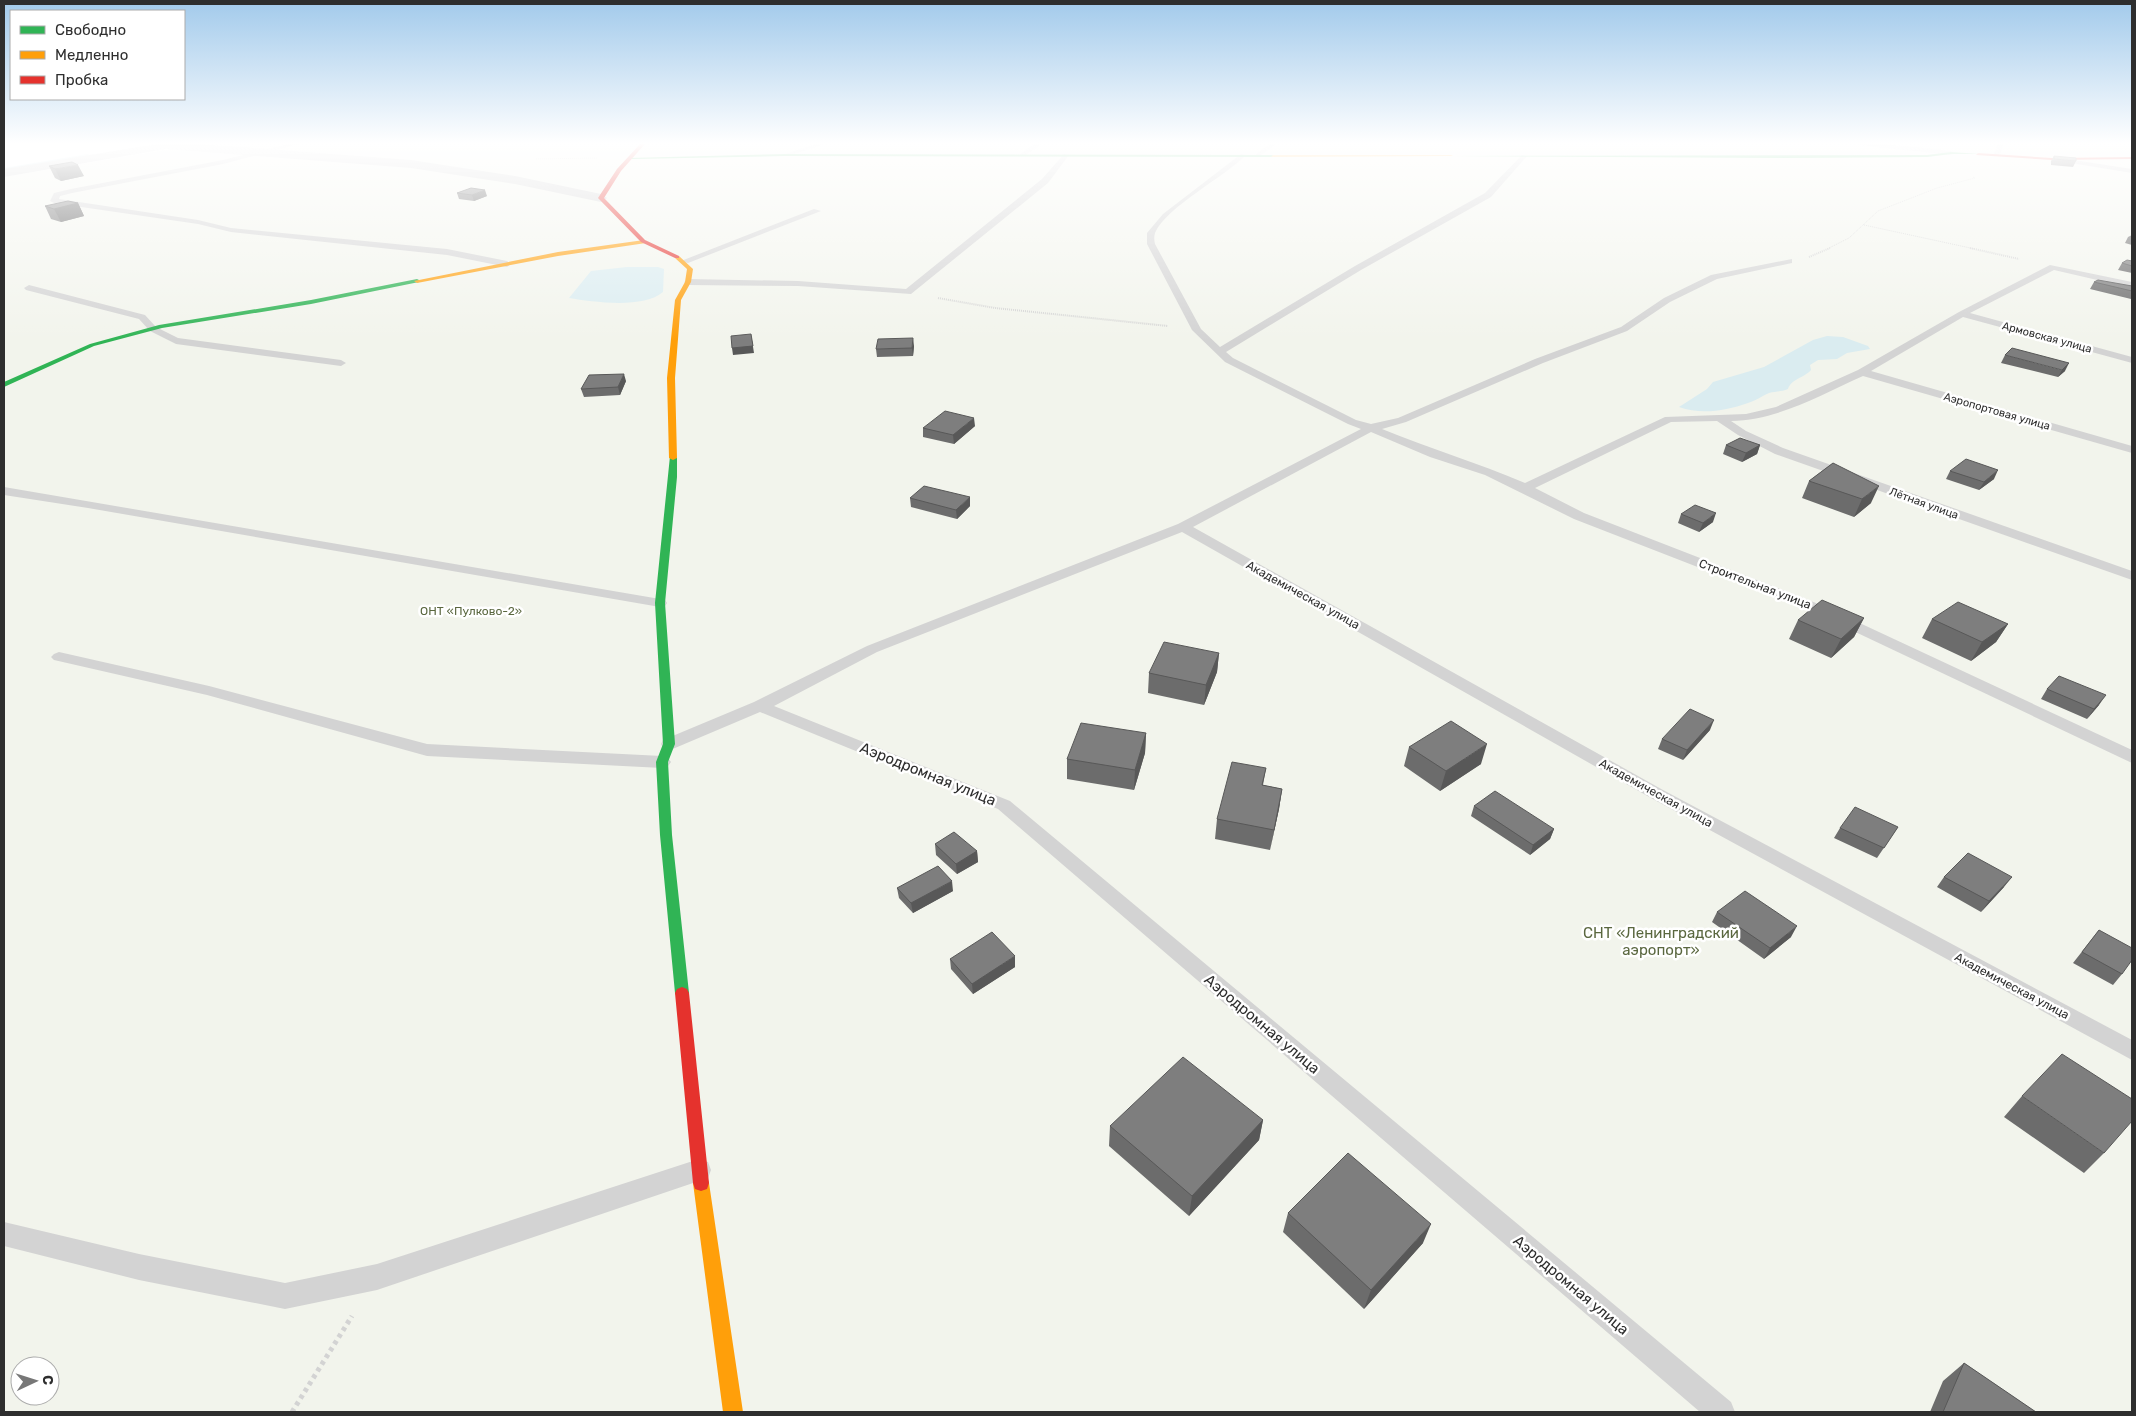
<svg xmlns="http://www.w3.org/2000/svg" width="2136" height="1416" font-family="Rubik,sans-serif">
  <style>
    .green { fill: #f2f4ec; fill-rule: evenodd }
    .water { fill: #daecf0 }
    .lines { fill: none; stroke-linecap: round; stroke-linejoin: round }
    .stream { fill: #daecf0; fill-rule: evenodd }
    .path-far2 { stroke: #d3d3d3; stroke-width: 1; stroke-dasharray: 1 1; stroke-linecap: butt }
    .path-far1 { stroke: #d3d3d3; stroke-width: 2; stroke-dasharray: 1 1; stroke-linecap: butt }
    .path { stroke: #d3d3d3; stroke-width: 5; stroke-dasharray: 4 4; stroke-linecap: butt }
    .lane { fill: #d3d3d3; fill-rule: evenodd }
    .street { fill: #d3d3d3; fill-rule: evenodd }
    .fast { fill: #30b455; fill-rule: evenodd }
    .slow { fill: #ff9f0a; fill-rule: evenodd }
    .jam { fill: #e5322d; fill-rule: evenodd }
    .wall { fill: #6c6c6c }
    .shaded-wall { fill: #585858 }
    .building { fill: #7e7e7e; stroke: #585858 }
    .labels { text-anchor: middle; stroke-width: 5; stroke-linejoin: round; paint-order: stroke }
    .far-street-label { font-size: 11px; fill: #2e2e2e; stroke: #fff }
    .street-label { font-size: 12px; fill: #2e2e2e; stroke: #fff }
    .park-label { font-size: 12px; fill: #5a673f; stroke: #fff }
    .near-street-label { font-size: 15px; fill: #2e2e2e; stroke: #fff }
    .near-park-label { font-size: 15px; fill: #5a673f; stroke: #fff }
  </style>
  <rect width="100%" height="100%" fill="#fff"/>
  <path class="green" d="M206,143H2132V1412H4V177ZM20,1366H50V1396H20Z"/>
  <path class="water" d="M627,267H658L664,269L663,292C644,309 593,302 569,298L591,271Z
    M1827,336L1843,337L1868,346L1870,349L1847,353L1837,359L1818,360L1810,365L1811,370C1804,378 1791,379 1788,389C1781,392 1776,391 1769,393C1762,396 1755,401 1748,403C1725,411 1701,415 1679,407L1707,389L1713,382L1764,367L1813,340Z"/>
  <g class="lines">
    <path class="stream" d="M88,154L90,156L4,170V168Z"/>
    <path class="path-far2" d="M536,159L598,158
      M1864,225L1975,249
      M1827,249L1849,238L1878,211L1937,188L1975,178L1973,177"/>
    <path class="path-far1" d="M1970,248L2019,259
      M1809,257L1830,248
      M938,298L995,308L1168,326"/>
    <path class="path" d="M292,1412L352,1316"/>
    <path class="lane" d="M292,143H303L223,164L72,193L60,196L59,199L198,220L231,228L447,249L507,261L511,264L507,267L447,255L231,232L198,224L54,203L50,201L54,193L71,189L223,160Z
      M819,143H829L787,156L782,155Z
      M1036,143H1044L1024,156H1020V154Z
      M1271,143H1278L1260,156H1256V154Z
      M1855,143H1877L1951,151L1954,153L1951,155L1858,145Z
      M1998,143H2004L2000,154L1997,156L1994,154Z
      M1064,154L1069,155L1048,183L911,294L798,286L688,285L684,282L688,279L798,281L906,289L1042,179Z
      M1241,154L1246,155C1226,176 1166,207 1155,233C1154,236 1154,240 1155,244L1201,329L1220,347L1355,266L1485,193L1522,155L1527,156L1491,197L1361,270L1226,352L1233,358L1356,420L1371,424L1398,418L1535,359L1621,327L1664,298L1711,275L1792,259V263L1717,279L1670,302L1627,331L1543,363L1406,422L1382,429C1429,448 1478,463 1525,483L1665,417L1746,414L1776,407L1858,370L1959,312L2050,265L2132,282V288L2054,270L1970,313L2132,357V363L1963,317L1871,371L2132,446V453L1863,376C1820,395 1779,420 1731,421L1746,431L1783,448L2132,571V580L1775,454L1738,435L1717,421L1671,422L1535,488L1584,513L1821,605L2132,750V763L1811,611L1574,519L1485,475L1430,457L1371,432L1193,527L1663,790L2132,1040V1060L1651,798L1182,532L877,652L774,706L1010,801L1731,1402L1735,1412H1700L998,809L760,712L675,748L669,750L663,748L661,744L663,740L754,702L867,646L1178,524L1361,429L1348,424L1225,362L1192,330L1147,244V233L1163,214Z
      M2054,157L2132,169V173L2052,160L2051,159Z
      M814,209L821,211L688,263L681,261Z
      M29,285L145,315L156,327L178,338L341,360L346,363L341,366L176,344L150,331L139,319L26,290L24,288Z
      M4,487L660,599L665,600L667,603L665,606L660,607L88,508L4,495Z
      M59,652L209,686L427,744L662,756L668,758L671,762L668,766L662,768L427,756L207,695L54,660L51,657L54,654Z
      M699,1159L708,1162L711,1170L708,1178L699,1181L377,1290L285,1309L139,1280L4,1246V1222L139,1254L285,1283L377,1264Z"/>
    <path class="street" d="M163,143H189L411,160L515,176L601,194L607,198L601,202L515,184L411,168L166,149L4,177V169Z"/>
    <path class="fast" d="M1951,152L1980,154H1951L1927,157L1787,158L1449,156L1927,155Z
      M785,154L1273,155L1275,156L1273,157L785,156L631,159L629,158Z
      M417,279L419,280V282L311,304L162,328L94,346L4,387V382L90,344L159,325L311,300Z
      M670,456H673L677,458V477L665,603L675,744L668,762L672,835L689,993L687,997L682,999L677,997L675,993L660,835L656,762L663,744L655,603Z"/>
    <path class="slow" d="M1273,155H1451L1453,156L1271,157Z
      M644,240L646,243L558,256L417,283L414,281L558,252Z
      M675,256H679L693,269L691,282L681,300L675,378L677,458L673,460L669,458L667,378L675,300L685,282L687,269L675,258Z
      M701,1175L707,1177L709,1183L743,1412H723L693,1183L695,1177Z"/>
    <path class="jam" d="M641,143L645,144L621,171L604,198L645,240L679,256V258H675L641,242L598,198L617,169Z
      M1978,153L2052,158L2132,157V159L2052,160L1976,155Z
      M682,987L687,989L689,993L709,1183L707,1189L701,1191L695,1189L693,1183L675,993L677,989Z"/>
  </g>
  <path class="wall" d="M2054,156L2076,161L2073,167L2051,165V161Z
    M49,166L84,176L61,181L55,178Z
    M457,193L487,196L474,201L459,199Z
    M78,203L84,216L61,222L51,219L45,206Z
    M2132,235V245L2125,243L2128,237Z
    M2132,261V273L2118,270L2122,263Z
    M2094,282L2132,286V299H2131L2090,289Z
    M914,346L913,356L877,357L876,349Z
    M2005,355L2065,371L2058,377L2001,363Z
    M626,381L620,395L584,397L581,389Z
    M975,426L954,444L923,437V428Z
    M1726,445H1760L1757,454L1742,462L1723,454Z
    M1833,463L1871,503L1854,517L1802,498L1809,481Z
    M1950,471L1994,479L1979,490L1946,479Z
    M910,498L970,506L957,519L911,507Z
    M1681,514L1713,522L1699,532L1678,523Z
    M1864,618L1854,637L1831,658L1789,639L1798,620Z
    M1932,619L2008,624L1996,642L1971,661L1922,638Z
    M1219,653L1217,672L1204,705L1148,693L1149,673Z
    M2047,689L2099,705L2087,719L2041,699Z
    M1710,730L1683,760L1658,749L1662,739Z
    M1146,733L1145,753L1134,790L1067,779V759Z
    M1409,747L1481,764L1440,791L1404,766Z
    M1266,768L1263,785L1282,789L1279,809L1270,850L1215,839L1217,819Z
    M1474,806L1554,829L1550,839L1530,855L1471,816Z
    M1898,827L1877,858L1834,838L1840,828Z
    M935,844L977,851L978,862L957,874L936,855Z
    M1944,877L2004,887L1981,912L1937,887Z
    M897,888L953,891L913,913L899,898Z
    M1717,912L1791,937L1764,959L1712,922Z
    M2099,930L2122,974L2113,985L2073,963Z
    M950,959L1015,967L973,994L951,969Z
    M2022,1096L2104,1153L2084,1173L2004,1117Z
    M1263,1120L1259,1140L1189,1216L1109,1146L1110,1126Z
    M1288,1213L1423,1243L1364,1309L1283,1232Z
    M1964,1363L2036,1412H1930L1943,1381Z"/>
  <path class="shaded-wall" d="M78,165L84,176L61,181L55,169Z
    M485,190L487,196L474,201L472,195Z
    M78,203L84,216L61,222L54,209Z
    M751,334L754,353L733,355L732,348Z
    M913,338L914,346L913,356L912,348Z
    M2069,363L2065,371L2058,377L2062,370Z
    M624,374L626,381L620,395L618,387Z
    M974,418L975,426L954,444L953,435Z
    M1760,445L1757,454L1742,462L1746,453Z
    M1998,470L1994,479L1979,490L1984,482Z
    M1879,486L1871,503L1854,517L1862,499Z
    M970,497V506L957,519L956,510Z
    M1716,513L1713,522L1699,532L1703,523Z
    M1864,618L1854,637L1831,658L1841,639Z
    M2008,624L1996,642L1971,661L1982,642Z
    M1219,653L1217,672L1204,705L1206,685Z
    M2106,695L2099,705L2087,719L2094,709Z
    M1714,720L1710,730L1683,760L1687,750Z
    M1146,733L1145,753L1134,790L1135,770Z
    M1487,744L1481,764L1440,791L1446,771Z
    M1282,789L1279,809L1270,850L1274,830Z
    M1554,829L1550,839L1530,855L1533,845Z
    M977,851L978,862L957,874L956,864Z
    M2012,877L2004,887L1981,912L1989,901Z
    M952,881L953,891L913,913L911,903Z
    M1797,926L1791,937L1764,959L1770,948Z
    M1015,956V967L973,994L972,984Z
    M1263,1120L1259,1140L1189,1216L1192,1196Z
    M1431,1224L1423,1243L1364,1309L1371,1290Z"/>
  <path class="building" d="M2054,156L2076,158V161L2054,159Z
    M72,162L78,165L55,169L49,166Z
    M471,188L485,190L472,195L457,193Z
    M68,201L78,203L54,209L45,206Z
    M2127,260L2132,261V266L2122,263Z
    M2098,280L2132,286V291L2094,282Z
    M751,334L753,346L732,348L731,336Z
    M913,338L912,348L876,349L878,339Z
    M2012,348L2069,363L2062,370L2005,355Z
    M624,374L618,387L581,389L589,375Z
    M945,411L974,418L953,435L923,428Z
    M1740,438L1760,445L1746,453L1726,445Z
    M1966,459L1998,470L1984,482L1950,471Z
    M1833,463L1879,486L1862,499L1809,481Z
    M924,486L970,497L956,510L910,498Z
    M1695,505L1716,513L1703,523L1681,514Z
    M1822,600L1864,618L1841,639L1798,620Z
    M1958,602L2008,624L1982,642L1932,619Z
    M1164,642L1219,653L1206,685L1149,673Z
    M2059,676L2106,695L2094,709L2047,689Z
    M1690,709L1714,720L1687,750L1662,739Z
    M1451,721L1487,744L1446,771L1409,747Z
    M1081,723L1146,733L1135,770L1067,759Z
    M1232,762L1266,768L1262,785L1282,789L1274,830L1217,819Z
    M1495,791L1554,829L1533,845L1474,806Z
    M1855,807L1898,827L1884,848L1840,828Z
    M954,832L977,851L956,864L935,844Z
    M1968,853L2012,877L1989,901L1944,877Z
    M938,866L952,881L911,903L897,888Z
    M1745,891L1797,926L1770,948L1717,912Z
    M2099,930L2132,948V960L2122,974L2082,952Z
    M992,932L1015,956L972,984L950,959Z
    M2062,1054L2132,1099V1121L2104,1153L2022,1096Z
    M1183,1057L1263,1120L1192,1196L1110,1126Z
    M1348,1153L1431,1224L1371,1290L1288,1213Z
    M1964,1363L2036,1412H1943Z"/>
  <linearGradient id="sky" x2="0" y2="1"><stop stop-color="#a2caeb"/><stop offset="0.42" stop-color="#fff"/><stop offset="1" stop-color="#fff" stop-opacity="0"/></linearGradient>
  <rect width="2136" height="341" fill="url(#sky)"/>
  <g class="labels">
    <g class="far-street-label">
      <text transform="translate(2047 337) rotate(15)" y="4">Армовская улица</text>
      <text transform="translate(1997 411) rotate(16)" y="4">Аэропортовая улица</text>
      <text transform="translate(1924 503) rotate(20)" y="4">Лётная улица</text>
    </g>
    <g class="street-label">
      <text transform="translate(1755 584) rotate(21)" y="4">Строительная улица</text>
      <text transform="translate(1303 595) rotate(29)" y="4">Академическая улица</text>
      <text transform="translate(1656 793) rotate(29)" y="4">Академическая улица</text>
      <text transform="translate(2012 986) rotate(28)" y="4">Академическая улица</text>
    </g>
    <g class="park-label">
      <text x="471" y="615">ОНТ «Пулково-2»</text>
    </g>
    <g class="near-street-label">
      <text transform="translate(928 774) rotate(22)" y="5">Аэродромная улица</text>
      <text transform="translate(1262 1024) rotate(40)" y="5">Аэродромная улица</text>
      <text transform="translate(1571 1285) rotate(40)" y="5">Аэродромная улица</text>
    </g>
    <g class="near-park-label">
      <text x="1661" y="938">СНТ «Ленинградский<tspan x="1661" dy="17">аэропорт»</tspan></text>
    </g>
  </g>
  <rect width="2136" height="1416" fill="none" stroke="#2e2e2e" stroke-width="10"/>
  <rect x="10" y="10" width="175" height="90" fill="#ffffff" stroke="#ababab"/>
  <rect x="20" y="26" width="25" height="8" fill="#30b455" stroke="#ababab"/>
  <text x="55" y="35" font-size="15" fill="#2e2e2e">Свободно</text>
  <rect x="20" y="51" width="25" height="8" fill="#ff9f0a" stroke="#ababab"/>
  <text x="55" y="60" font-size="15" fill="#2e2e2e">Медленно</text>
  <rect x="20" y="76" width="25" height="8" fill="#e5322d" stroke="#ababab"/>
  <text x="55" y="85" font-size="15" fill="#2e2e2e">Пробка</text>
  <g transform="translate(35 1381) rotate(86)"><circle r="24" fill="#ffffff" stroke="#ababab"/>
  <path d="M0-4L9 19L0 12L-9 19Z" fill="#777777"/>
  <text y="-8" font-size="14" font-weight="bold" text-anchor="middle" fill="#2e2e2e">С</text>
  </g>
</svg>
